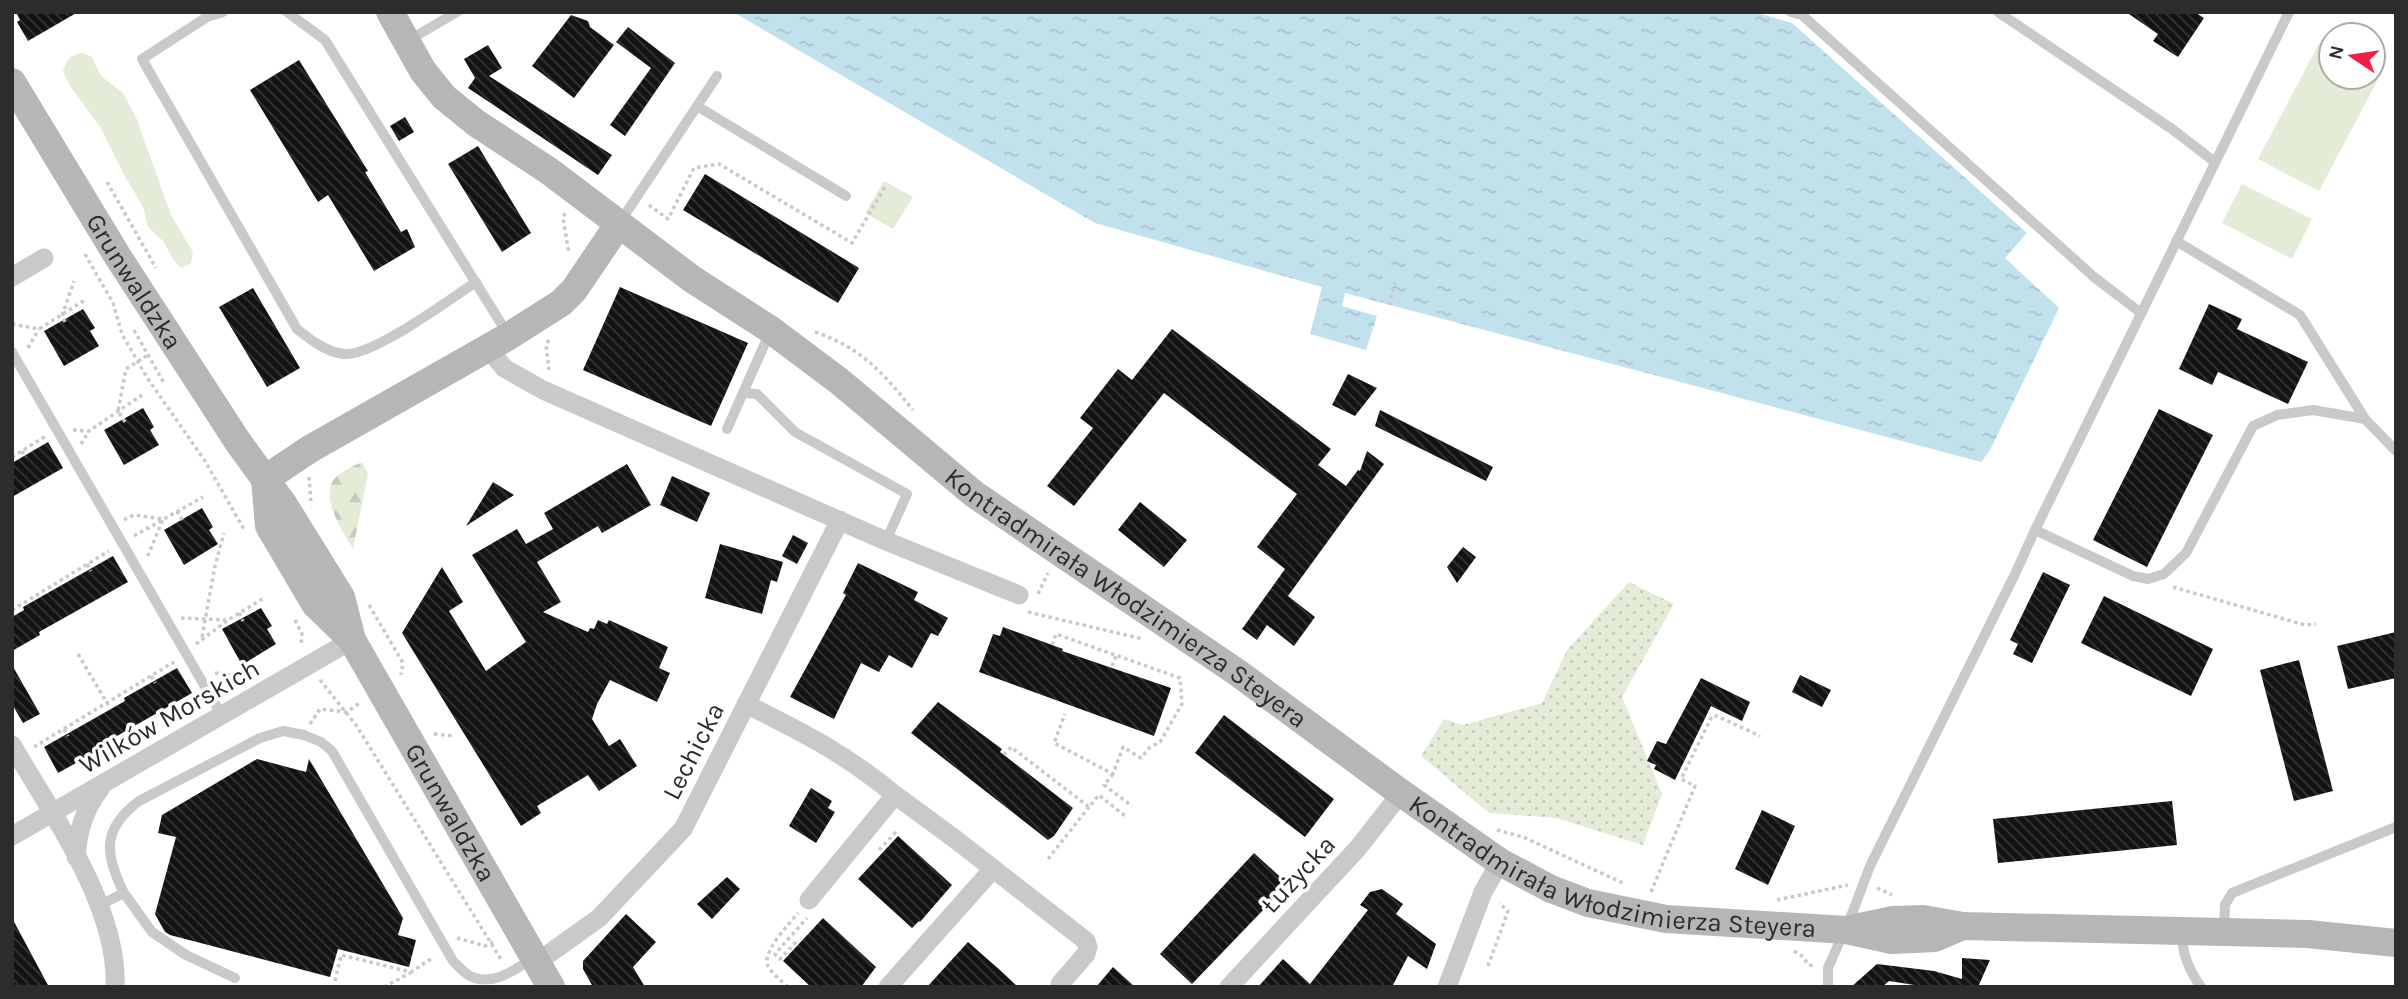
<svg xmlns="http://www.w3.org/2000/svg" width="2408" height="999" font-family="Karla,sans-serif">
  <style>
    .grass { fill: url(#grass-dots) }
    .forest { fill: url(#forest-firs) }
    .green { fill: #e4ebd7 }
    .water { fill: url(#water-ripples) }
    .building { fill: url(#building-back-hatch) }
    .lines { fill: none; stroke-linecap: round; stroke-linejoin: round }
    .path { stroke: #c9c9c9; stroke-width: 3.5; stroke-dasharray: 3.5 3.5; stroke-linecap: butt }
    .lane { stroke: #c9c9c9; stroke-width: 10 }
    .street { stroke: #c9c9c9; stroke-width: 19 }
    .secondary { stroke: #b6b6b6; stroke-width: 28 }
    .labels { text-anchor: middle; stroke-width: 7; stroke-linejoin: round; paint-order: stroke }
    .street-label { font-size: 26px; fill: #2c2c2c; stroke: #fff }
  </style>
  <defs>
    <pattern id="grass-dots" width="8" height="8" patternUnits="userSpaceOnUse" patternTransform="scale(1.75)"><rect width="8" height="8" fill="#e4ebd7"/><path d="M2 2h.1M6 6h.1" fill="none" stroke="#c4cab9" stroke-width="1.8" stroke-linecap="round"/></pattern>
    <pattern id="forest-firs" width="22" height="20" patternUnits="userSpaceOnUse" patternTransform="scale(1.75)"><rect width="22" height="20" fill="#e4ebd7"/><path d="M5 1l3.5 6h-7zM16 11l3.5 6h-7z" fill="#c4cab9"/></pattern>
    <pattern id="water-ripples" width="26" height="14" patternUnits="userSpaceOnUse" patternTransform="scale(1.75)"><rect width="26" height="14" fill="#c1e1ed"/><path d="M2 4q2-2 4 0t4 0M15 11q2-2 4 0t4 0" fill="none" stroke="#a6c1cb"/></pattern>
    <pattern id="building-back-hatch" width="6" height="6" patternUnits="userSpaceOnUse" patternTransform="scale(1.75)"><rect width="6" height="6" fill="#131313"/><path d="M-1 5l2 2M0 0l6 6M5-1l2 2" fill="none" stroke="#363636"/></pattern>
  </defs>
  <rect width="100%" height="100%" fill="#fff"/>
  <path class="grass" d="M1629,582L1674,604L1622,697L1662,794L1643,845L1556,818L1489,813L1421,756L1444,719L1463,725L1542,703L1567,650Z"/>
  <path class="forest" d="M362,462L368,474L353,549C343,531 317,495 337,476C344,470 354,466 362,462Z"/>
  <path class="green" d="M2321,40L2331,45V77H2373V67L2382,72L2319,191L2258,159Z
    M83,53L92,57L101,76L123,93L136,117L171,215L193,252L191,263L181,268L173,259L163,241L148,227L143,207L123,173L100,127L70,86L63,71C67,59 71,54 83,53Z
    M884,181L913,197L893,229L865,213Z
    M2242,184L2312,219L2292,259L2222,223Z"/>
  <path class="water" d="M733,12H1754L1792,23L2027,233L2005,258L2059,308L1990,450L1981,462L1345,293L1342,306L1377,316L1366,350L1310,334L1322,287L1095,223Z"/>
  <path class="building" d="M16,12H78L28,41L17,22L20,20Z
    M2126,12H2195L2204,18L2178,57L2153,41L2158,34Z
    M571,15L588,21L590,27L614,45L574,98L532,66Z
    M628,27L675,63L625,136L610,125L651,68L616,42Z
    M488,45L502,68L489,76L612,155L598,175L468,88L475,78L464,59Z
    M299,60L368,171L365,172L401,232L407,229L415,247L374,271L328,195L318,202L250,90Z
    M405,117L414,132L399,141L390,126Z
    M478,146L531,233L502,252L448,164Z
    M705,174L859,268L838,303L683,210Z
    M620,287L748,343L711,426L583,370Z
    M253,288L300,368L267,387L219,307Z
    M2209,304L2242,319L2237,329L2308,362L2288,404L2218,372L2212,385L2179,369Z
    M83,309L95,328L90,331L99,346L64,366L44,331Z
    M1172,329L1331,449L1318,465L1346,486L1358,470L1360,471L1367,451L1384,464L1288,596L1315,617L1294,646L1267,625L1257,640L1242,629L1285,569L1257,547L1297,494L1164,393L1074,506L1047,486L1093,428L1080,418L1118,369L1132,380Z
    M1348,374L1377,388L1355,416L1332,405Z
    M143,408L154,427L150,430L159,445L124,465L104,430Z
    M2159,409L2213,435L2147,567L2093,540Z
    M1380,410L1493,467L1486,481L1375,426Z
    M48,442L63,468L12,497V463Z
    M627,464L651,505L602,533L598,526L537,562L561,602L543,612L588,632L590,628L594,629L598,620L607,624L609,620L668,647L659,668L670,673L657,702L610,680L597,704L592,719L609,746L620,739L637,766L599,791L588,775L537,806L541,813L521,826L402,633L442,567L463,602L449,611L486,671L526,642L472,555L517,529L526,544L553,529L544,513Z
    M672,476L710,493L697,522L660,505Z
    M493,482L514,495L466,526Z
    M1140,502L1187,540L1164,567L1118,530Z
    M202,508L213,527L209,530L218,544L184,565L164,530Z
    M793,535L808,543L797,564L782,556Z
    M720,544L783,562L777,582L771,580L762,614L705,598Z
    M1463,547L1476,557L1457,583L1447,567Z
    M113,556L128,582L39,632L40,635L12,651V617L24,610L23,607Z
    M858,563L918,592L914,600L948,618L938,636L931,633L912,668L889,655L879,672L861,663L834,719L790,697L846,595L843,593Z
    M2043,572L2070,585L2032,663L2013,654L2018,644L2010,640Z
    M2104,596L2213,649L2191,696L2081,643Z
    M261,608L272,626L267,629L276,644L242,665L222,629Z
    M1003,627L1063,649L1062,651L1171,688L1154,736L979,672L993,634L1000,636Z
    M2396,632V678L2348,689L2337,646Z
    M2299,660L2333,791L2294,801L2260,670Z
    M12,665L40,714L23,723L12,704Z
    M177,668L192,693L103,744L105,747L58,773L44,747L125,701L124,698Z
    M1800,675L1831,690L1822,707L1792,692Z
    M1701,678L1750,702L1742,721L1711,706L1675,780L1654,769L1656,765L1647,761L1657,741L1666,744Z
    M938,702L1002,749L1000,752L1073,808L1054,836L1048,840L911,733Z
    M1224,715L1334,799L1305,837L1195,753Z
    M257,759L306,772L309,759L403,918L398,935L416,940L409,967L338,949L330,977L170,935L165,932L155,914L176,837L158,833L162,815Z
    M811,788L832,801L828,808L835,812L816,843L789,826Z
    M2172,801L2177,845L1998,863L1993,819Z
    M1762,810L1795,826L1768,885L1735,869Z
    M898,836L952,885L920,922L919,921L912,928L858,879Z
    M1254,853L1288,884L1192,984L1160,954Z
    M727,877L740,889L712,919L697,904Z
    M1382,889L1403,904L1396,914L1436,944L1427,969L1408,956L1392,987H1258L1283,959L1310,984L1368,910L1360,905L1370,892Z
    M626,914L656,942L633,967L645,987H593L583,969V961Z
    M12,918L49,987H12Z
    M823,918L876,967L861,987H811L783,961Z
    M968,942L1001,971L1018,987H927Z
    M1962,958L1990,960L1978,987H1927L1889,981L1882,987H1851L1877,964L1934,971L1962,979Z
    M1113,967L1135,987H1096Z"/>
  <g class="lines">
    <path class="path" d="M12,179L13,178
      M107,182L156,268
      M649,205L668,219L694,168L719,164L852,243L886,185
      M565,213L563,218L569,254
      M85,254L113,303L122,334L146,376L205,461L245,531
      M1389,305L1395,282
      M65,322L62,316L74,281
      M12,324L39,329L85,300
      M134,330L164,383
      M815,332C862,348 883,373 913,410
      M549,340L546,345L549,370
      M28,348L39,329
      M125,422L118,411L126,369L148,355
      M73,430L89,431L142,395
      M81,444L89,431
      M22,451L26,457
      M12,457L46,436
      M309,477L311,501
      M177,511L183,521
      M124,520L134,515L163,519L147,558
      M134,536L203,497
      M87,564L91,571
      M2173,587L2305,625L2316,624
      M1038,594L1048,573
      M369,605L403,663L401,675
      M12,610L109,551
      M1028,612L1143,639
      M239,613L243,621
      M181,618L226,620
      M295,620L302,634L301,646
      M202,637L215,566L224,533
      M196,644L228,620L264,598
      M1052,645L1056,634L1180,678L1182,704L1160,742L1149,748L1141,758L1123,747L1113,774L1054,743L1065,714
      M78,654L110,708
      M1112,666L1116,656
      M215,673L245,678
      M151,676L155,683
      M320,680L356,725L502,961
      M310,724L320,709L347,712L361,702
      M64,729L68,736
      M434,734L455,736
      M34,747L174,662
      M1004,755L1011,747L1089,807L1099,795L1125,816
      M1113,774L1104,785L1132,806
      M1497,830L1523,837L1625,884
      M879,850L895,833L892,831
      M1048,859L1089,807
      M1877,888L1892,895
      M1651,892L1695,786L1681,779L1712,716H1717L1760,736
      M1777,900L1848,885
      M457,938L485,946L493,942
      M796,942L780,959L775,954L807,918
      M1794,951L1802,956L1809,965L1815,966
      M1488,966L1508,911L1499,903
      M335,981L341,955L411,972L434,957
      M384,987L410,973
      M788,987C782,981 772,974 768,966C761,953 789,924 798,913"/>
    <path class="lane" d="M223,12L207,17L142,59L297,329C311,340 326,352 344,354C372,357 450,299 476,282
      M287,12L325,40L507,333
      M1791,12L1802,15L2094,277L2141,313
      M1998,12L2172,129L2215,162
      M409,40L457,12
      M697,106L846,196
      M620,222L717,76
      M2176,241L2300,315L2365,419L2396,451
      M12,352L222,716
      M744,393L757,394L795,432L907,494L886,541
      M727,429L769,334
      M2035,530L2133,576L2148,579L2164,574L2186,553L2253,426L2277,415L2313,410L2365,419
      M124,893C104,853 102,829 139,801L260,738L283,731L304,735L321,742L332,751L453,961C458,966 464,973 470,976C492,987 515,970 533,958
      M100,905L124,893L152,932L186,955L235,978
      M2224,931L2225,905L2232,893L2396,827
      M2182,933C2182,954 2189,970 2201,987
      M1828,986V968L1853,911L1870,866L2015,574L2035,530L2289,12"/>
    <path class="street" d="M12,277L44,258
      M488,348L504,368L543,390L886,541L1019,595
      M746,704C802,732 846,754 895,795
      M12,745C51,812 119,908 115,987
      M12,836L352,640
      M76,857C78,831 84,810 100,789
      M809,900L895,795L955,839L1086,941L1088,947L1086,954L1060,984
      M536,963L599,918L683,829L840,520
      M888,987L993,869
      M1229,987L1358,848L1401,793
      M1447,987L1483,892L1500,862"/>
    <g class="secondary">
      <path id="s1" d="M390,12L423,71L444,97L476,123L549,171L692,279L771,330L839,381L974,494L1238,673L1401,793L1500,862L1551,889L1588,903L1666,919L1846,930L1892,940L1935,938L1963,926"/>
      <path id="s2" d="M12,82L118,257L238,442L284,505L341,597L352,640"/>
      <path id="s3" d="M265,479L269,526L315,604L352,640L551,987"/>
      <path d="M265,479L310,449L509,336L561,303L574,290L618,225"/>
      <path d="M1855,928L1893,920L1923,919L1963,926L2308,934L2396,943"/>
    </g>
  </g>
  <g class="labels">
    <g class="street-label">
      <text dy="9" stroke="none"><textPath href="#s2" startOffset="234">Grunwaldzka</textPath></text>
      <text dy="9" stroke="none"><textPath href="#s1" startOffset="948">Kontradmirała Włodzimierza Steyera</textPath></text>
      <text transform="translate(169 716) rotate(-30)" y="9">Wilków Morskich</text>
      <text transform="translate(693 751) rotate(-63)" y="9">Lechicka</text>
      <text dy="9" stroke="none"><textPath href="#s3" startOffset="388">Grunwaldzka</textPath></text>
      <text dy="9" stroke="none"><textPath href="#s1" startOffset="1516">Kontradmirała Włodzimierza Steyera</textPath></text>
      <text transform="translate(1298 874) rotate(-47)" y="9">Łużycka</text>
    </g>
  </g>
  <rect width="2408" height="999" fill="none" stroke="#2c2c2c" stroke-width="28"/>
  <g transform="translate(2352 56) rotate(283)"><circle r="33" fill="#ffffff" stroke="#ababab" stroke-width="2"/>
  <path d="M0-5L12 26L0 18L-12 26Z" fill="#f21e48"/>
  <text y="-10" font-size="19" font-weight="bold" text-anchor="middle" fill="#2c2c2c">N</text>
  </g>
</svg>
